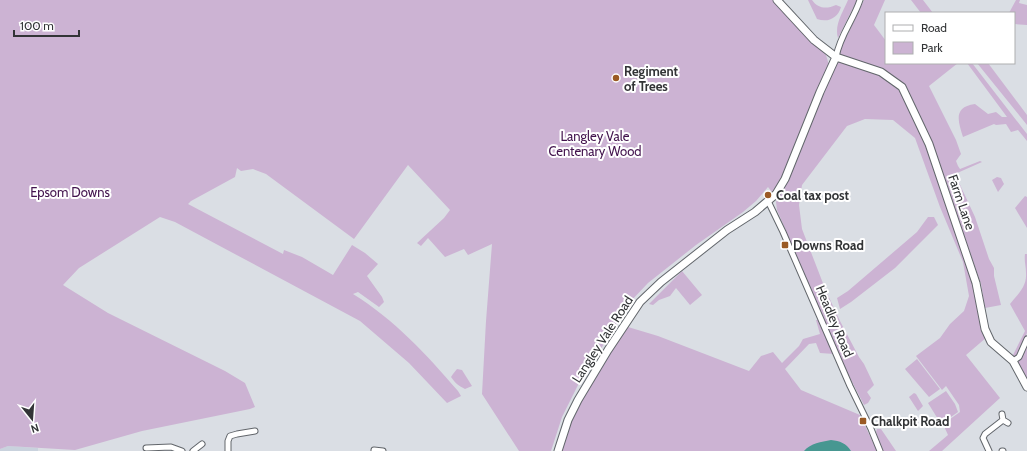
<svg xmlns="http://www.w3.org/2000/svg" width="1027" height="451" font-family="Cabin,sans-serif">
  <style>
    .built { fill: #c9d2dd }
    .green { fill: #ccb3d3 }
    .water { fill: #479791 }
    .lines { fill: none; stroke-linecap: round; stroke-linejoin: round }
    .street-casing { stroke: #62666b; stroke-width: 7 }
    .secondary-casing { stroke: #62666b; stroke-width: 9 }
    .street { stroke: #fff; stroke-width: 5 }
    .secondary { stroke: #fff; stroke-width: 7 }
    .poi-dot { fill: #9a5a24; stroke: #fff; stroke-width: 1.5 }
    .labels { text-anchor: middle; stroke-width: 4; stroke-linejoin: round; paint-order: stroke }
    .poi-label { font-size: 13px; font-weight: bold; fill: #323436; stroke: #fff; text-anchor: start }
    .park-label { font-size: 13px; fill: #42134d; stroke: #fff }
    .street-label { font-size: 13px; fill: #323436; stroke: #fff }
  </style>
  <rect width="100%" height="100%" fill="#dadee4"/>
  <path class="built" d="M8,446L38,448V451H0V449Z"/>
  <path class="green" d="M0,0H774L826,55L829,65L782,179L772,192L768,187L756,201L743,212L696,245L648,283L631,301L578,385L562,417L551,451H519L482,394L486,321L492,244L468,255L464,249L445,257L428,238L421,246L417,243L444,218L450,210L408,165L354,239L266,174L253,169L241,171L237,168L235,177L191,201L188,204L283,254L284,250L302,257L333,275L352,245L365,253L378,264L367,276L382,297L384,302L379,307L358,292L353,294C396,321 425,353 458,391L461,396L447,403L409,363L360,321L175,222L160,217L79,268L63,285L108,313L225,371L245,383L255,407L250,409L142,431L75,450L8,446L0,449Z
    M808,0H812C818,9 827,9 836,5L841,7C838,18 828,23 817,19Z
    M848,0H857L838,38C834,25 843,12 848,0Z
    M864,0H885L874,25L886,41V63H958L929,86L956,140L961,154L956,161L958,166L960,169L980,161L982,162L955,174L975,217L989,259L994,268V276L1001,305L985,308L981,284L932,143L905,86L839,55L841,45L847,36Z
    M911,0H923L933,13H921Z
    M1016,0H1020L1019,3L1027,5V25L1014,24V13H1009Z
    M842,62L879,74L901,89L927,146L974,283L987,337L966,355L1000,398L942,451H929L948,435L943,424L960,412L959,405L946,386L942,390L916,356L940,338L950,324L964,311L969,296L963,262L940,207L915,138L893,120L865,119L847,126L802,185L799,205L802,229L826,291L840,321L859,357L864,364L874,385L867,392L871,398L868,403L864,405L845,368L777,210L776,202L784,188L835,63Z
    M967,63H972L1027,134V141L1018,130L1011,132L1006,124L996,125L994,124L963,137C958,121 953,107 975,104L988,114L996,112L1002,117H1007Z
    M977,63H988L1027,115V125Z
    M997,177L1001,178L1004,184L998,192L992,180Z
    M1025,196L1027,197V228L1015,208Z
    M928,217H934L938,225L895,268L851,302L840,309L837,298L848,291L917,232Z
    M1025,254H1027V333L1017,356L1012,357L1025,331L1010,304C1018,294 1027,287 1026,273C1026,266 1024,261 1025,254Z
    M682,271L702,295L690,305L676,288L670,296L659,300L653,305L649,304Z
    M816,320H820L834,354L820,353L816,343L809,344L785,369L801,390L860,415L877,451H560L575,409L589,385L628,327L658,336L749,371L761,356L773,352L782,363L799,346L803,339L820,334Z
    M1027,347V383L1019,365V361Z
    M917,359L940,389L929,397L905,369Z
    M457,369L462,370L472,386L465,389C459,386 455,383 451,377L453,374Z
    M946,391L955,404L958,412L941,424L928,403Z
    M914,393L916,394L923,406L918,411L909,397Z
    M877,429H881L896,451H882L876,432Z"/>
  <path class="water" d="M831,440C840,441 846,443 851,451H804C811,443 821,442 831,440Z"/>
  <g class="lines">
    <defs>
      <path id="street" d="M836,57C840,35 853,21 860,0
        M768,201L783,232L850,386L871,429L880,451
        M1013,361L1019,357L1027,339
        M1002,414L1003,420
        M146,448L171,447L182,451
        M374,450L383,451
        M193,451L202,444
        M228,451V441L230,436L237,434L255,431
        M989,451L983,438L985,434L1003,420L1008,423
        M1002,451H1003"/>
      <path id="secondary" d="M777,0L814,40L836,57L881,72L902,87L929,144L976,283L985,329L991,342L1013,361L1027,387
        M558,451L568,420L578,400L608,350L640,302L661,282L727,230L755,212L776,194L785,179L820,92L836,57"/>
    </defs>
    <use href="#street" class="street-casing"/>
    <use href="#secondary" class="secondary-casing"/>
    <use href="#street" class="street"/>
    <use href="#secondary" class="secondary"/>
  </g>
  <g class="poi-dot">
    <circle cx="616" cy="78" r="4"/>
    <circle cx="768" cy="195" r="4"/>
    <rect x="781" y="241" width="8" height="8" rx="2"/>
    <rect x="859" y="417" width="8" height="8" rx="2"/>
  </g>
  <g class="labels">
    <g class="poi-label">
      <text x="624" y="76">Regiment<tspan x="624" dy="15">of Trees</tspan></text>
      <text x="776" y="200">Coal tax post</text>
      <text x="793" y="250">Downs Road</text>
      <text x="871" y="426">Chalkpit Road</text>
    </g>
    <g class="park-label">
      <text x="595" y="141">Langley Vale<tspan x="595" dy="15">Centenary Wood</tspan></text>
      <text x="70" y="197">Epsom Downs</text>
    </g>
    <g class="street-label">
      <text transform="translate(962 202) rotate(71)" y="5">Farm Lane</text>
      <text transform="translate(835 321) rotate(67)" y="5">Headley Road</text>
      <text transform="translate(602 339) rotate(-57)" y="5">Langley Vale Road</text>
    </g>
  </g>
  <rect x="885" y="12" width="130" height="52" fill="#ffffff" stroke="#adaeaf"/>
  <rect x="893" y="25" width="20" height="6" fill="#ffffff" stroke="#adaeaf"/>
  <text x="921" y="32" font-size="12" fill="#323436">Road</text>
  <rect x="893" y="42" width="20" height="12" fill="#ccb3d3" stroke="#adaeaf"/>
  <text x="921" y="52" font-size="12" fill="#323436">Park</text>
  <g transform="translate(32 419) rotate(163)" stroke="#ffffff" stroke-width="3" paint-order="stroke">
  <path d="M0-3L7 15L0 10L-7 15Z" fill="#323436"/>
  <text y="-6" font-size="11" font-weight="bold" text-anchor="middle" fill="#323436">N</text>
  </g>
  <path d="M14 30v6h65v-6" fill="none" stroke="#323436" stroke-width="2"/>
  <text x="20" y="30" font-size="12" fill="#323436" stroke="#ffffff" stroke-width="3" paint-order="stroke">100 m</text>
</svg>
